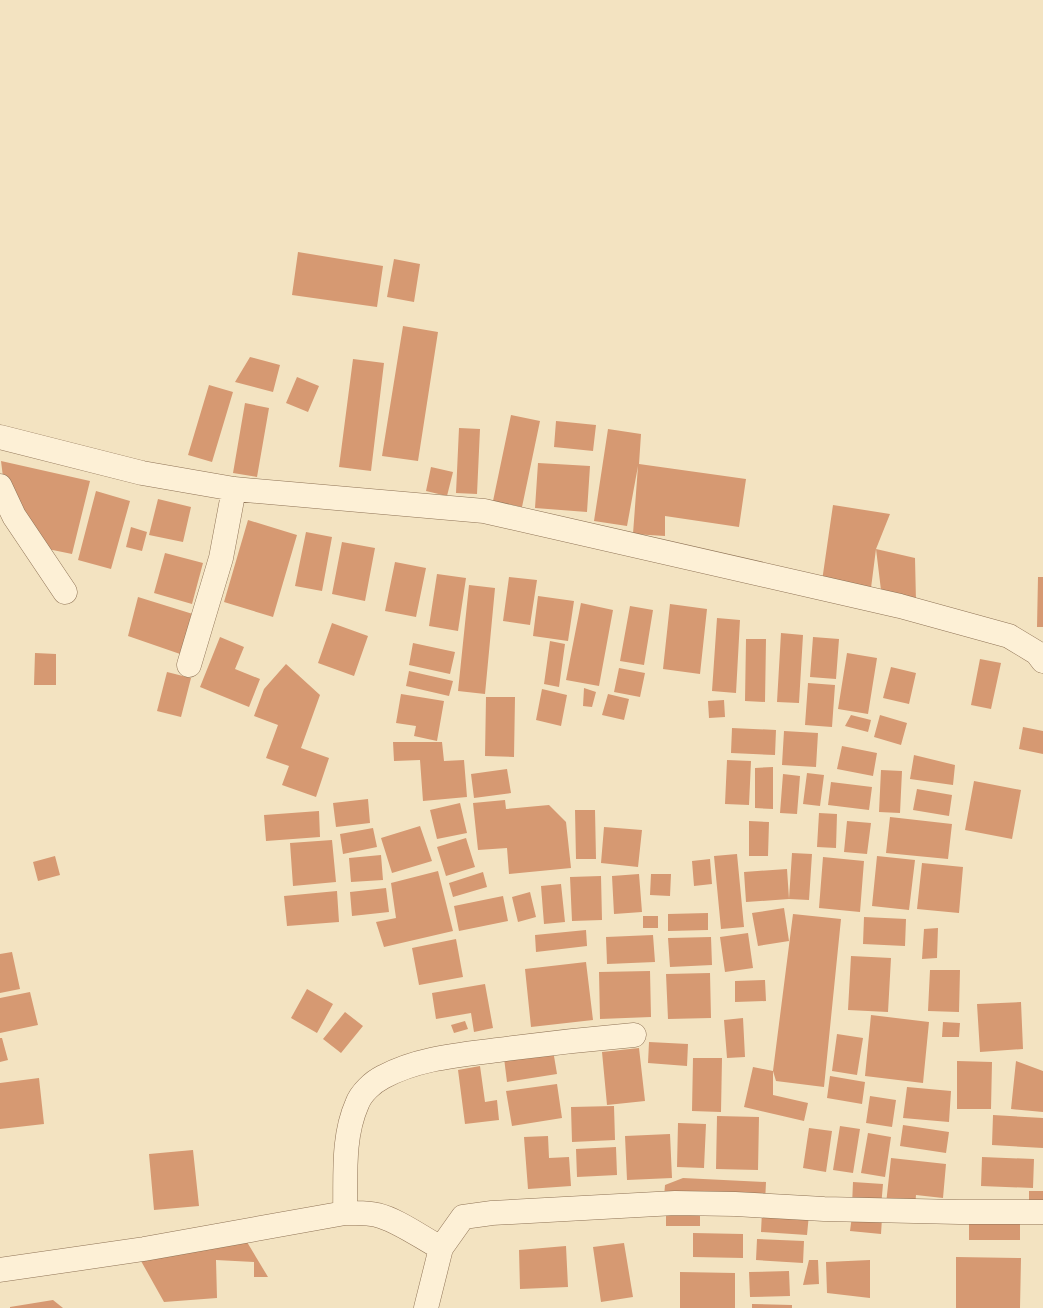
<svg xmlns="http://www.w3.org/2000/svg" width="1043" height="1308" font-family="'Times New Roman',serif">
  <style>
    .building { fill: #d69972 }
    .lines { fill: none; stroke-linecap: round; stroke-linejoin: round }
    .minor-casing { stroke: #8f7356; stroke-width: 25 }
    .minor { stroke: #fdf0d6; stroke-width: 24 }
  </style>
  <rect width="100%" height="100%" fill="#f3e3c1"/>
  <path class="building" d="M298,252L383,266L377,307L292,295Z
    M394,259L420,264L414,302L387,297Z
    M403,326L438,332L418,461L382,456Z
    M250,357L280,365L273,392L235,382Z
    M353,359L384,363L371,471L339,467Z
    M297,377L319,386L308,412L286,403Z
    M209,385L233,392L212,462L188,455Z
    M245,403L269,408L257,477L233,473Z
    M511,415L540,421L522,507L493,501Z
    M556,421L596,425L593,451L554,447Z
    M459,428L480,429L477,494L456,493Z
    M608,429L641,434L639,464L746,479L739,527L665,516V536L633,534L638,466L627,526L594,521Z
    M1,461L90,481L72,554L43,548L3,477Z
    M538,463L590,466L587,512L535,508Z
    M431,467L453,472L447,496L426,491Z
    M96,491L130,501L111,569L78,560Z
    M158,499L191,507L183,542L149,535Z
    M833,505L890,514L876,549L915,558L916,602L881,590L876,549L871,588L822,581Z
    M248,520L297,535L273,617L224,602Z
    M131,527L147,532L142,551L126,547Z
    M306,532L332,537L322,591L295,586Z
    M342,542L375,548L365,601L332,594Z
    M165,553L203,563L192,604L154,593Z
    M395,562L426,568L416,617L385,611Z
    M437,574L466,578L458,631L429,626Z
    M509,577L537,580L530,625L503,621Z
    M1038,577H1043V627H1037Z
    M469,585L495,588L485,694L458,691Z
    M538,596L574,601L568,641L533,636Z
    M138,597L196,615L183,655L128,636Z
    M581,603L613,610L599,686L566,680Z
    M670,604L707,609L700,674L663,669Z
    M630,606L653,610L644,665L620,661Z
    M717,618L740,620L736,693L712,691Z
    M332,623L368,636L354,676L318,663Z
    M781,633L803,635L799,703L777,702Z
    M220,637L244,647L235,669L260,679L249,707L200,687Z
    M813,637L839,639L836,679L810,677Z
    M746,639H766L765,702L745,701Z
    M550,641L565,644L559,687L544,684Z
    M413,643L455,652L450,674L409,665Z
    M35,653L56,654V685H34Z
    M847,653L877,658L868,714L838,709Z
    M980,659L1001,663L991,709L971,705Z
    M286,664L320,695L301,748L329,758L316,797L282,785L289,766L266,758L278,725L254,716L264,689Z
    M891,667L916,673L909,704L883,698Z
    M619,668L645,673L640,697L614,692Z
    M409,671L453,681L449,696L406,686Z
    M167,672L191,678L181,717L157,711Z
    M808,683L835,685L832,727L805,725Z
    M584,688L596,692L592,707L583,706Z
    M542,689L567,695L561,726L536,720Z
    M401,694L444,701L437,741L414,736L416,726L396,723Z
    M608,694L629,699L624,720L602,715Z
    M486,697H515L514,757L485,756Z
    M724,700L725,717L709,718L708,701Z
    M851,715L871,720L868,732L845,726Z
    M880,715L907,723L901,745L874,737Z
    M1023,727L1043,731V754L1019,749Z
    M732,728L776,730L775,755L731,753Z
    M784,731L818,733L816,767L782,765Z
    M393,742H442L444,761L464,760L467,797L423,801L420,760L394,761Z
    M842,746L877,753L873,776L837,769Z
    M914,755L955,765L953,785L910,779Z
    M727,760L751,761L749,805L725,804Z
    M773,767V809L755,808V768Z
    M507,769L511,793L474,798L471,774Z
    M881,770L902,771L900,813L879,812Z
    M807,773L824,775L820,806L803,804Z
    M783,774L800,776L797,814L780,813Z
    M974,781L1021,790L1012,839L965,830Z
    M831,782L872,787L869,810L828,805Z
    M917,789L952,795L949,816L913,810Z
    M368,799L370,823L336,827L333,803Z
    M505,800L506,809L549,805L566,822L571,868L509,874L507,848L478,850L473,803Z
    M460,803L467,833L437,839L430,810Z
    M575,810H595L596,859H576Z
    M319,811L320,837L266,841L264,815Z
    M819,813L837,814L836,848L817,847Z
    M890,817L952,824L948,859L886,853Z
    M749,821L769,822L768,856H749Z
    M847,821L871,823L867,854L844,852Z
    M420,826L432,861L392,873L381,838Z
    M604,827L642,830L638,867L601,863Z
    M373,828L377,847L343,854L340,834Z
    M466,838L475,867L446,876L437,847Z
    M332,840L336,882L293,886L290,843Z
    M792,853L812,854L809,900L789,899Z
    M737,854L744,927L721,929L714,856Z
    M381,855L383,880L351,882L349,858Z
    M55,856L60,875L38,881L33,862Z
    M877,856L915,860L909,910L872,906Z
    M823,857L864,861L860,912L819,908Z
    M710,859L712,884L694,886L692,861Z
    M922,863L963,867L959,913L917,909Z
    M787,869L789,899L746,902L744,872Z
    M438,871L453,931L384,947L376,922L396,918L391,883Z
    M483,872L487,887L453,897L449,883Z
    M639,874L642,912L614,914L612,876Z
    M651,874H671L670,896L650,895Z
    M601,876L602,920L572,921L570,877Z
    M561,884L565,922L544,924L541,886Z
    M386,888L389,912L352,916L350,892Z
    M337,891L339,922L287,926L284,896Z
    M530,892L536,917L518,922L512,897Z
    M503,896L508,921L459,931L454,906Z
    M784,908L789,941L758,946L752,913Z
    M708,913V930L668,931V914Z
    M793,914L841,919L824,1087L776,1081L773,1071Z
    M643,916H658V928H643Z
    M864,917L906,919L905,946L863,944Z
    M938,928L937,958L922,959L924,929Z
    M586,930L587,946L536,952L535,935Z
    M748,933L753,968L725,972L720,937Z
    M653,935L655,962L607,964L606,937Z
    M711,937L712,965L670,967L668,938Z
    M456,939L463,977L419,985L412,948Z
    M12,952L20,989L0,993V954Z
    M851,956L891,958L888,1012L848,1010Z
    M586,962L593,1020L531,1027L525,969Z
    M930,970H960L959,1012L928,1011Z
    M650,971L651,1017L600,1019L599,972Z
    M710,973L711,1018L668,1019L666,974Z
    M765,980L766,1001L735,1002V981Z
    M485,984L493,1028L474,1032L471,1013L436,1019L432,993Z
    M307,989L333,1004L317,1033L291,1018Z
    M30,992L38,1025L0,1033V998Z
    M1021,1002L1023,1049L980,1052L977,1004Z
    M345,1012L363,1026L341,1053L323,1039Z
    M871,1015L929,1022L923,1083L865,1076Z
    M743,1018L745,1057L727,1058L724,1020Z
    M465,1021L468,1029L454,1033L451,1025Z
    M943,1022L960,1023L959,1037H942Z
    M837,1034L863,1038L857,1075L832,1071Z
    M0,1038H2L8,1060L0,1062Z
    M649,1042L688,1044L687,1066L648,1063Z
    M639,1048L645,1101L607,1105L602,1052Z
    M553,1050L557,1074L507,1082L504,1058Z
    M693,1058H722L721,1112L692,1111Z
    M957,1061L992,1062L991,1109H957Z
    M1016,1061L1043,1071V1112L1011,1109Z
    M480,1066L485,1102L497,1100L499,1120L465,1124L458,1070Z
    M753,1067L773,1071V1095L808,1103L804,1121L744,1107Z
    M830,1076L865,1082L862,1104L827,1098Z
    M39,1078L44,1124L0,1129V1083Z
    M557,1084L562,1118L512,1126L506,1091Z
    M907,1087L951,1091L949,1122L903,1118Z
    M870,1096L896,1100L892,1127L866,1123Z
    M614,1106L615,1140L572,1142L571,1107Z
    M993,1115L1043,1118V1148L992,1145Z
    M717,1116L759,1117L758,1170L716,1169Z
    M678,1123L706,1124L704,1168L677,1167Z
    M903,1125L949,1132L946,1153L900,1146Z
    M840,1126L860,1129L853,1173L833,1170Z
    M809,1128L832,1131L826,1172L803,1168Z
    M868,1133L891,1137L885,1177L861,1173Z
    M670,1134L672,1178L627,1180L625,1136Z
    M548,1136L549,1158L569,1157L571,1186L528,1189L524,1137Z
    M616,1147L617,1175L577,1177L576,1149Z
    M193,1150L199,1206L154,1210L149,1154Z
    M982,1157L1034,1159L1033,1188L981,1186Z
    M891,1158L946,1164L943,1198L916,1195L915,1207L886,1204Z
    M683,1178L766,1182L765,1203L664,1197L665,1185Z
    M853,1182L883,1184L881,1207L852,1205Z
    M1029,1191H1043V1204H1029Z
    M666,1208H700V1226H666Z
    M762,1211L809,1214L807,1235L761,1232Z
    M852,1216L882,1218L881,1234L850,1231Z
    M969,1218H1020V1240H969Z
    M693,1233L743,1234V1258L693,1257Z
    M757,1239L804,1241L803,1263L756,1260Z
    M247,1242L268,1277H254V1262L216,1260L217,1298L164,1302L141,1261Z
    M624,1243L633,1297L601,1302L593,1247Z
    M566,1246L568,1287L520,1289L519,1250Z
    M956,1257L1021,1258L1020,1308H956Z
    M809,1260H818L819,1284L803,1285Z
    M870,1260V1298L827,1293L826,1262Z
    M789,1271L790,1296L750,1297L749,1272Z
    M680,1272L735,1273V1308H680Z
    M53,1300L63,1308H10V1307Z
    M752,1304L792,1305V1308H752Z"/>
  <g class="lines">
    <defs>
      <path id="minor" d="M0,437L142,473L234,489L484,511L900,606L1009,636L1037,653L1043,661
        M0,486L14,516L65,592
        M189,665L221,558L234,489
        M345,1213C346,1177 342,1138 357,1104C361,1093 373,1082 383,1077C418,1058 459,1055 498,1050C543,1044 588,1039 634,1035
        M0,1270L144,1249L345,1213C356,1213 367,1212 377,1215C398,1220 422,1238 441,1248
        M426,1308L441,1248L463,1217L492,1213L675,1203L735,1204L824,1209L959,1212H1043"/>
    </defs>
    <use href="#minor" class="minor-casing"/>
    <use href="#minor" class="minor"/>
  </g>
</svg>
